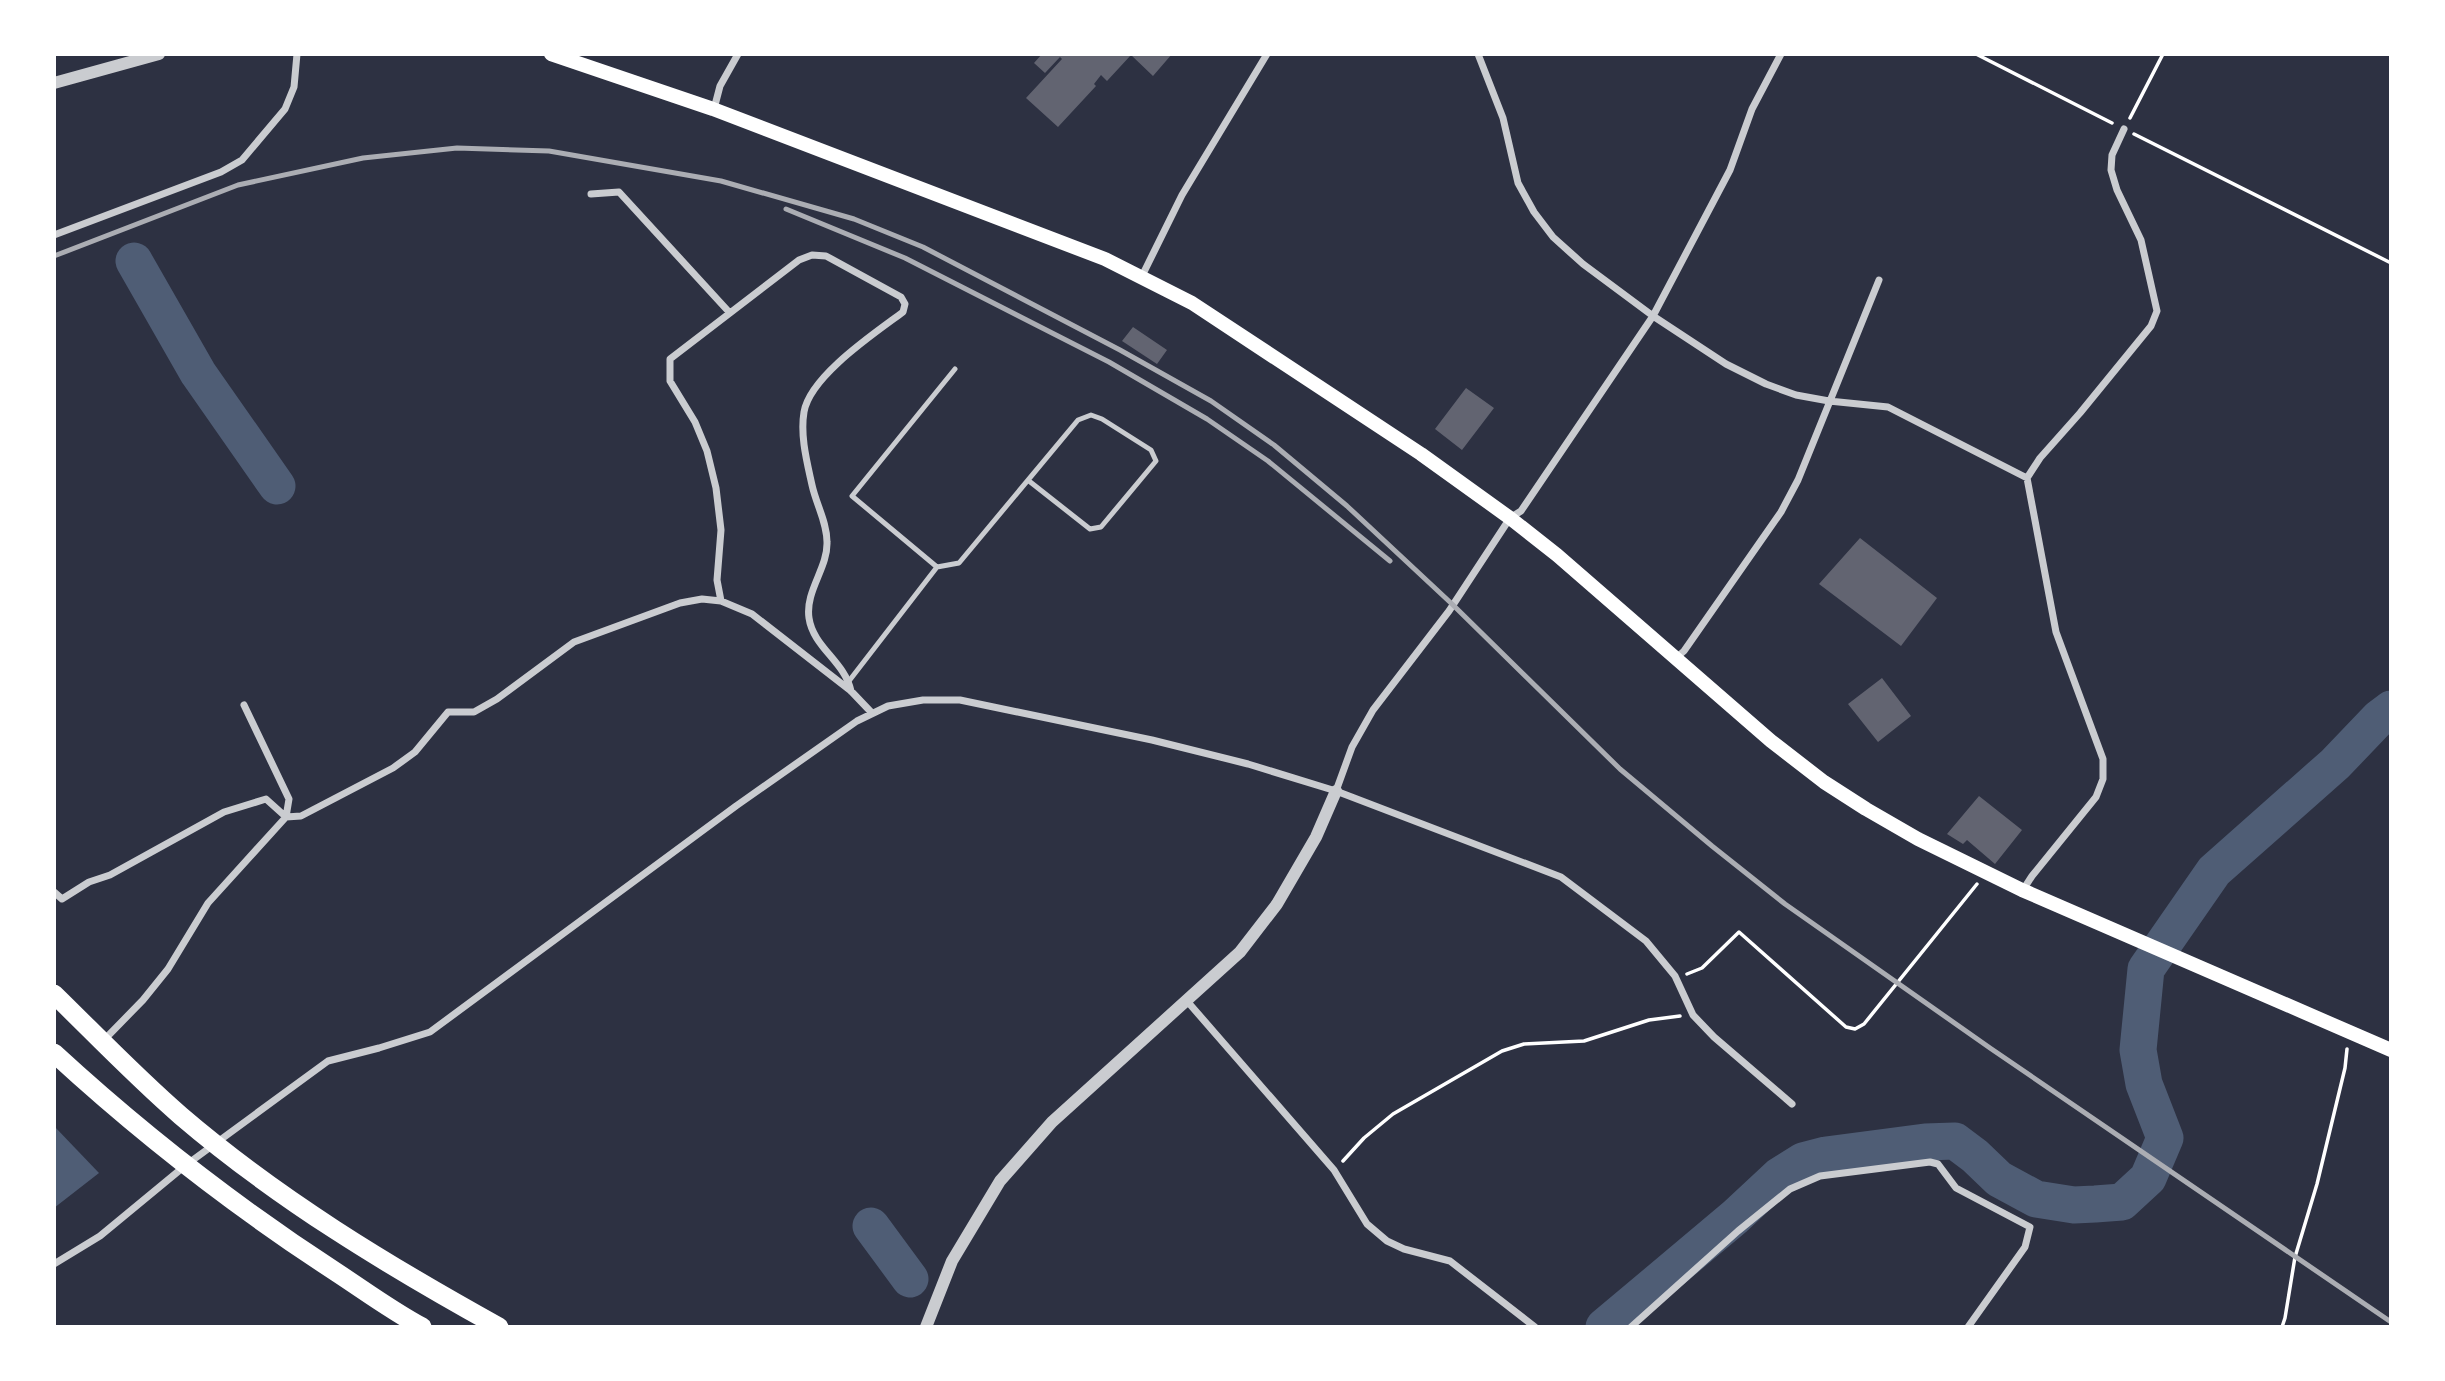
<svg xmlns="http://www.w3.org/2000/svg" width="2445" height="1381" font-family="Roboto,sans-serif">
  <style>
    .water { fill: #4f5d75 }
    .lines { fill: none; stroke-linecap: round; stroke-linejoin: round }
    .river { stroke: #4f5d75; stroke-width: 37 }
    .building { fill: #626471 }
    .path { stroke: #fff; stroke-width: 3.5 }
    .service { stroke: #caccd0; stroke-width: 5 }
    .minor { stroke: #caccd0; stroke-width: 7 }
    .tertiary { stroke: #caccd0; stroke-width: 12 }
    .secondary { stroke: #fff; stroke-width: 14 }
    .trunk { stroke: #fff; stroke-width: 19 }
    .rail { stroke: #abadb3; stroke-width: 5 }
  </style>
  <rect width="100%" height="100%" fill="#2d3142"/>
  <path class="water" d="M54,1126L99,1173L54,1208Z"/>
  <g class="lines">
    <path class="river" d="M134,261L198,373L277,486
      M871,1226L910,1279
      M1604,1327L1735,1217L1779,1176L1803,1161L1826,1155L1925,1142L1955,1141L1975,1156L1999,1179L2036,1199L2074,1205L2095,1204L2122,1202L2148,1178L2165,1138L2144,1084L2138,1050L2146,969L2214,871L2335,764L2379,718L2391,709"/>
  </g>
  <path class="building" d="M1042,54H1172L1153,76L1131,55L1107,81L1101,75L1094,84L1096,86L1058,127L1026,98L1062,59L1060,57L1045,73L1034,63Z
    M1133,327L1167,350L1157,364L1122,341Z
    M1466,388L1494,408L1462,450L1435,429Z
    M1860,538L1937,598L1901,646L1819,584Z
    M1882,678L1911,716L1878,742L1848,704Z
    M1979,796L2022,830L1995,864L1967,840L1963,844L1947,834Z"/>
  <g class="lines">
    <path class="path" d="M1976,54L2112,123
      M2130,118L2163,54
      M2134,134L2391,263
      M1687,974L1702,968L1739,932L1846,1027L1855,1029L1864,1024L1977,884
      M1343,1161L1364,1138L1393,1114L1502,1051L1524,1044L1584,1041L1649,1020L1680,1016
      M2282,1327L2285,1318L2295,1257L2317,1184L2345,1068L2347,1049"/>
    <path class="service" d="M937,567L852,496L955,369
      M849,681L937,567L959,563L1078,420L1091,415L1102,419L1151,450L1156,461L1101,527L1090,529L1029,481"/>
    <path class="minor" d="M1478,54L1503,118L1518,183L1534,212L1553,237L1583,264L1653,316L1726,364L1766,384L1796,395L1829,401L1888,407L2027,478
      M714,109L720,86L738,54
      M591,194L619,192L729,312
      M54,235L221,172L242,160L285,109L294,87L297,54
      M1142,276L1182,195L1267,54
      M721,601L717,580L721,530L716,488L707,451L695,422L670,381V359L799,260L812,255L826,256L901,297L905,304L903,312C875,333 810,376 804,412C800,436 807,462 812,485C816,504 827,522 827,542C828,568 805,591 809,618C813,647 845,662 851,691
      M1675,659L1684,651L1781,512L1798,480L1879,280
      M1336,791L1352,747L1373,710L1449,611L1510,518L1521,511L1653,316L1730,170L1752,109L1781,54
      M2023,890L2032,876L2096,797L2103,779V759L2056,632L2027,478L2040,458L2080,413L2151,326L2157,311L2141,240L2117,190L2111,170L2112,155L2124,129
      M54,892L62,899L89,882L110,875L224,812L266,799L286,817L301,816L393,768L415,752L448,712H474L497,699L574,642L680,603L702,599L721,601L752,614L851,691L871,712
      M1187,1001L1334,1170L1367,1224L1387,1241L1404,1249L1450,1261L1535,1327
      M103,1041L143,1000L168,969L208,903L286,817L289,799L244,705
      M54,1264L100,1236L186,1165L328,1061L379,1048L430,1032L736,806L857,721L888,706L923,700H960L1152,740L1248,764L1336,791L1561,877L1646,941L1675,976L1693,1015L1714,1037L1792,1104
      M1631,1327L1738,1231L1790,1189L1820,1176L1930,1162L1938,1164L1956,1188L2030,1227L2025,1247L1968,1327"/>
    <path class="tertiary" d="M54,83L159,54
      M926,1327L952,1261L1000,1181L1052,1122L1240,952L1277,904L1316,837L1336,791"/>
    <path class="secondary" d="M551,54L713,109L1105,259L1192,303L1421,454L1510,518L1557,555L1771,741L1824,782L1866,809L1918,839L2022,890L2391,1050"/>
    <path class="trunk" d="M54,994C96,1035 137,1078 181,1116C278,1199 387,1265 499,1327
      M54,1053C142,1134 236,1207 336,1272C365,1291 392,1311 422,1327"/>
    <path class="rail" d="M786,209L905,258L1109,362L1207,419L1268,461L1390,561
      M54,256L238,185L363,158L457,148L549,151L721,181L854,219L923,247L1120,350L1211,401L1274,445L1347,506L1452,604L1620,769L1712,846L1785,904L1990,1048L2391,1322"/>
  </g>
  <rect width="2445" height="1381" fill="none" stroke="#ffffff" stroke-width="112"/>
</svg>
